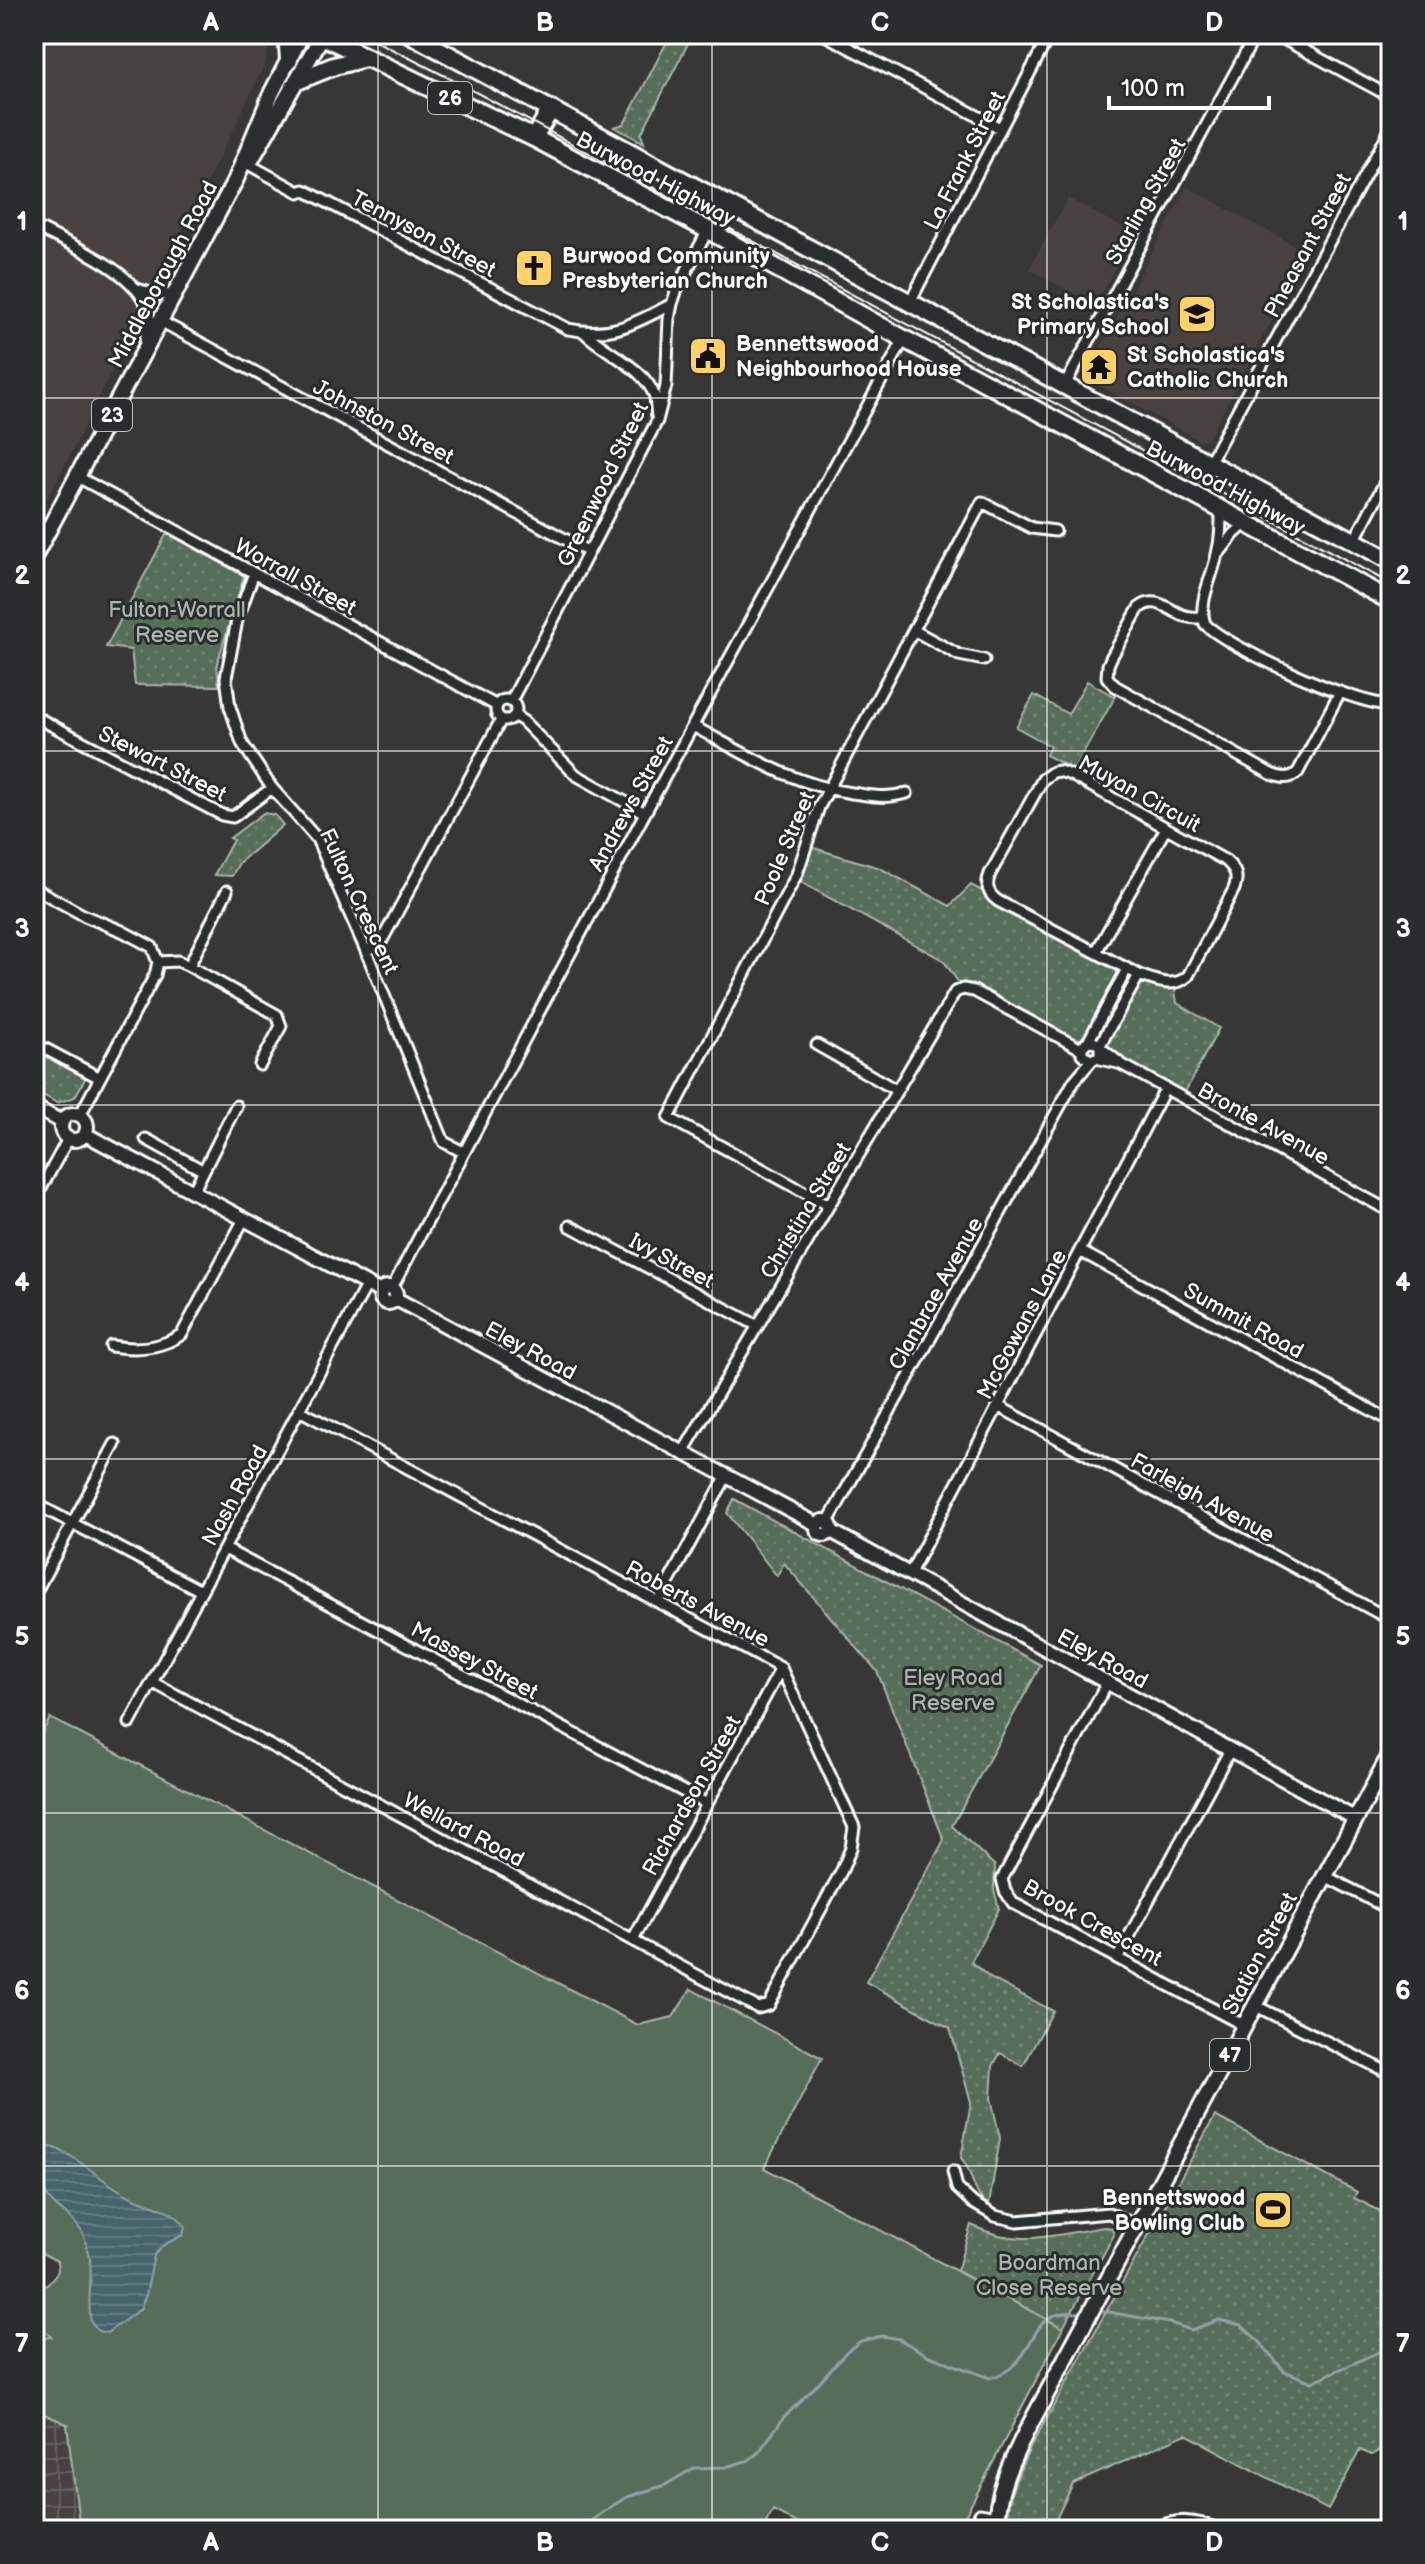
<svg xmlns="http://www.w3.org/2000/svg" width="1425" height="2564" font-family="'Balsamiq Sans',sans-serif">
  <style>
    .built { fill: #47433f }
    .industrial { fill: url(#industrial-grid) }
    .grass { fill: #566d5a; stroke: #aab6ac; stroke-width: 2 }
    .park { fill: url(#park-dots); stroke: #aab6ac; stroke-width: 2 }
    .water { fill: url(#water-rules); stroke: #91a1a7; stroke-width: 2 }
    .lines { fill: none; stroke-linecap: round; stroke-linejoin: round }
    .stream { stroke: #91a1a7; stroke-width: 3 }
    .minor-casing { stroke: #fff; stroke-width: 15 }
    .secondary-casing { stroke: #fff; stroke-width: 18 }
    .primary-casing { stroke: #fff; stroke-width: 20 }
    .trunk-casing { stroke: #fff; stroke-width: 22 }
    .minor { stroke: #2a2d2e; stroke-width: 9 }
    .secondary { stroke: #2a2d2e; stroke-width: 12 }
    .primary { stroke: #2a2d2e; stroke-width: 14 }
    .trunk { stroke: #2a2d2e; stroke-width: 16 }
    .tram { stroke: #fff; stroke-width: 2 }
    .grid { fill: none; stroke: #fff; stroke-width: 2; stroke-opacity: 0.55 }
    .labels { text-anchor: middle; stroke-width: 6; stroke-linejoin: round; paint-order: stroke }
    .shield { fill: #2a2d2e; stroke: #bfc0c0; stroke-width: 2 }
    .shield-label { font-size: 20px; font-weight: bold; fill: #fff }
    .street-label { font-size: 22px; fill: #fff; stroke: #2a2d2e }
    .poi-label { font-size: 22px; font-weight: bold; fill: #fff; stroke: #2a2d2e; text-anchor: start }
    .park-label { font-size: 22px; fill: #aab6ac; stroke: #2a2d2e }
    .neatline { fill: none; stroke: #fff; stroke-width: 3 }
    .grid-label { font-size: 26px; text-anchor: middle; font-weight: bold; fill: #fff }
  </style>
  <defs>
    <pattern id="industrial-grid" width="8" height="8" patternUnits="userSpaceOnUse" patternTransform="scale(2)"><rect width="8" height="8" fill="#47433f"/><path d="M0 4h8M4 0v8" fill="none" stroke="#635f5c"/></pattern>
    <pattern id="park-dots" width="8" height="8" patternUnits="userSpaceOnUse" patternTransform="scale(2)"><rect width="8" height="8" fill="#566d5a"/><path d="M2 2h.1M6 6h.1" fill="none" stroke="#6f8373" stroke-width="1.8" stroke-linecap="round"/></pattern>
    <pattern id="water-rules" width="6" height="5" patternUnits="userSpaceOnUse" patternTransform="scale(2)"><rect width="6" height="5" fill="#47636c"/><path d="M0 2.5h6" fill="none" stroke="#637a82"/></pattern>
  </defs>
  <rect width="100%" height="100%" fill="#373736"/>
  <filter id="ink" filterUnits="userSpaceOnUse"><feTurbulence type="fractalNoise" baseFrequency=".0125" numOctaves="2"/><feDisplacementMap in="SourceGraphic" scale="16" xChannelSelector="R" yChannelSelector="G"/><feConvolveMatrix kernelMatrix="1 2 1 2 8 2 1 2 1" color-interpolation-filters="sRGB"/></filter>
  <g filter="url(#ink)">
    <path class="built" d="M34,34H267L270,40L265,64L233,130L34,526Z
      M1187,187L1308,253L1208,439L1201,441L1087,379L1086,375Z
      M1068,198L1134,234L1095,305L1029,269Z"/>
    <path class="industrial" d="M34,2302L52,2338L75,2427L81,2530H34Z"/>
    <path class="grass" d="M50,1718L638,2025L673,2017L691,1989L822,2058L764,2168L1063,2328L958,2530H810L773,2510L762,2530H80L67,2425H69L42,2413L34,2401V2358L44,2338L51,2337L34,2321V2287L47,2285L58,2271L57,2261L34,2249V1748Z"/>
    <path class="park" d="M671,34H693L641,134L644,143L614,127L624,124Z
      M167,533L244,576L217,664L219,686L135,685L131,650L106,647Z
      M1087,681L1115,697L1074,770L1046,755L1050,746L1016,727L1034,695L1068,714Z
      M263,813L275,815L283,825L239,863L232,876L214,875L233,840L230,838Z
      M807,846L880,868L950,906L971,885L1127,969L1174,984L1177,1003L1219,1028L1184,1094L1087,1041L1050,1032L963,989L943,960L795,879Z
      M34,1050L86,1077L75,1097L57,1103L34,1090Z
      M734,1499L1041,1665L952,1826L995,1866L994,1890L999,1909L971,1962L990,1978L1053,2011L1023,2066L1000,2053L993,2066L991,2098L1000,2138L989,2205C970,2193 975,2174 961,2158L971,2102L950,2028L866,1982L944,1840L877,1671L784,1563L777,1576L727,1513Z
      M1215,2116L1357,2192L1354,2198L1386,2214L1391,2211V2442L1372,2455L1360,2450L1328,2510L1186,2434L1073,2484L1056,2519L1059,2530H1006C1007,2497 1016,2479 1029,2450Z
      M971,2225C1020,2249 1054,2234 1105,2227L1112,2228L1114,2235L1063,2328L957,2271Z"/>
    <path class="water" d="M52,2147C82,2158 103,2184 132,2197C150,2206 175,2208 185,2227L183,2235L165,2244L154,2255L146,2295L140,2309L107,2333L98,2331L91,2322C86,2300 94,2276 89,2253C87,2245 85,2236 80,2229C73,2218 62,2212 53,2203C40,2190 25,2151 52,2147Z"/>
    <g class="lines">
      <path class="stream" d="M1097,2312H1108L1170,2323L1191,2330L1219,2320L1241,2325L1260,2342L1284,2371L1312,2382L1383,2350L1391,2343
        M586,2530L591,2521L612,2506L627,2497L665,2485L694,2468L726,2467L749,2460L759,2452L784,2417L813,2389L847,2351L861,2341L882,2336L899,2339L929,2356L990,2378C1032,2367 1028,2326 1053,2316C1063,2311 1075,2313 1086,2313"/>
      <defs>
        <path id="minor" d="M823,34L1000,128
          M1274,34L1391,97
          M248,164L299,192L304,190L568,329C612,338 635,323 672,304
          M34,226C68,244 136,270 148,310C152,320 147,330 145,340
          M137,289L157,295L177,294
          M910,302L1050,34
          M162,322L589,552
          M584,332C606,354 644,366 655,397C656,403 656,411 657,416
          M1065,385L1256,34
          M1209,463L1391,128
          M78,477L497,706
          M1221,509C1221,525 1221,539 1217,554C1213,576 1197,603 1205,624C1230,649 1356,705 1391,705
          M1354,541L1391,471
          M1220,552L1234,534L1246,523
          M254,573L237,620L226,678L230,707L242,743L272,788L317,839L366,951L444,1142L463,1152
          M1203,618C1196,618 1189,618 1182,615C1167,609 1155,595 1139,608L1111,658L1108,665L1107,677L1115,686L1271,774C1281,778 1290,780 1298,772L1340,692
          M915,631L959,655L984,660
          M496 710a10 10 0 1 1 20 0a10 10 0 1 1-20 0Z
          M511,701L657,421L666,386L669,319L672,304L677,289L708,230
          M34,716L222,815L233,817L272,788
          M515,716L523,721L576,775L645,813
          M693,726C745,754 793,785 852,793C875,796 884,799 907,793
          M1059,771L1071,775L1226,861C1235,869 1239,876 1234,889L1188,976C1174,989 1155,981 1139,975L998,901C988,894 985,886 990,874L1043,779L1053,772Z
          M34,888L85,916L122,931L152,947L158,962
          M366,951L380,944L501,720
          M1096,952L1166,828
          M158,962L178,961L189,966L277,1015L281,1026L260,1065
          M189,966L227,891
          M1089,1040L1127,969
          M34,1043L100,1078
          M817,1045L896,1090
          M1100,1045L1139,975
          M1101,1048L1121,1064L1391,1212
          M1100,1054V1045L1089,1040L1082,1047V1054L1090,1060L1096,1058L1118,1063
          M80,1115L155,975L158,962
          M146,1139L202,1170
          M193,1192L236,1106
          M34,1201L68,1139
          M828,1205L669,1118L797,874L819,807L982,502L1032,528L1055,531
          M570,1226L758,1326
          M1080,1251L1391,1421
          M392,1288L645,813L904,339
          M111,1346C136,1350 161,1349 182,1334L244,1219
          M998,1406L1391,1620
          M682,1454L955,992L963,989L974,991L1081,1049
          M34,1503L201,1591
          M828,1522L1074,1081L1093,1059
          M225,1549L707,1804
          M909,1575L1165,1089
          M34,1595L115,1444
          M658,1602L726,1477
          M152,1682L758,2008L769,2005L842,1870L851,1848L854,1827L781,1668L301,1411
          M1107,1683L1002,1879L1005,1891L1013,1903L1245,2026
          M130,1723L367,1284
          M1325,1876L1391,1910
          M633,1940L781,1668
          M1118,1957L1230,1750
          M1256,2006L1391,2074
          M953,2171L957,2188L973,2203L995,2216L1017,2221L1109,2213L1138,2226
          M974,2530L980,2514L996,2517
          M1151,2530C1176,2518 1195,2519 1220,2530"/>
        <path id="secondary" d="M34,1107L62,1122
          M61 1127a13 13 0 1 1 26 0a13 13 0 1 1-26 0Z
          M85,1134L381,1292
          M380 1295a8 8 0 1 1 16 0a8 8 0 1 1-16 0Z
          M396,1299L818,1525
          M817 1528a7 7 0 1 1 14 0a7 7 0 1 1-14 0Z
          M831,1531L1356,1819"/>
        <path id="primary" d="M251,160L323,34
          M34,557L236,179L272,92L302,34
          M996,2530C996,2493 1010,2464 1026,2432L1391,1753"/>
        <path id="trunk" d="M287,34L289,60
          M318,34L534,138L708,230L904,339L1391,601
          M410,34L1391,561
          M297,81L334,66L365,58
          M534,138L551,109"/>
      </defs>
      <use href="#minor" class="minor-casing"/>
      <use href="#secondary" class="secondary-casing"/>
      <use href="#primary" class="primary-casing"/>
      <use href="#trunk" class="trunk-casing"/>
      <use href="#minor" class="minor"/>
      <use href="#secondary" class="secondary"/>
      <use href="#primary" class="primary"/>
      <use href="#trunk" class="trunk"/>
      <path class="tram" d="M362,34L455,81L1391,584"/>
    </g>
  </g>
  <path class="grid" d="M378,34V2530M712,34V2530M1047,34V2530M34,398H1391M34,751H1391M34,1105H1391M34,1459H1391M34,1813H1391M34,2166H1391"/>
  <defs>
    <symbol id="church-square" viewBox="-11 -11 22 22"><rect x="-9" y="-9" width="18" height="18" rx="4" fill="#ffd166" stroke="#2a2d2e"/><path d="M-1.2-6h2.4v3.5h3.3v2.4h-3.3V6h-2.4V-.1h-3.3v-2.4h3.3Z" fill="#111"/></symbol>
    <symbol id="school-square" viewBox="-11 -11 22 22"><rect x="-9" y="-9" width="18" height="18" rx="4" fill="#ffd166" stroke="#2a2d2e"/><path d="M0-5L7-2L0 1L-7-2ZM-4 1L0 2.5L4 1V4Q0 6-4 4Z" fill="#111"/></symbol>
    <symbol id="civic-square" viewBox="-11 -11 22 22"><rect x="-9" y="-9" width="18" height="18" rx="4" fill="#ffd166" stroke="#2a2d2e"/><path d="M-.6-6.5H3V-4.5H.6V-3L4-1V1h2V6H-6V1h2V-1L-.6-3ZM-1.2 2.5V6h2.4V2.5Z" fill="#111"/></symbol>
    <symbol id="temple-square" viewBox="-11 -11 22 22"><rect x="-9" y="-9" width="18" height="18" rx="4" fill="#ffd166" stroke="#2a2d2e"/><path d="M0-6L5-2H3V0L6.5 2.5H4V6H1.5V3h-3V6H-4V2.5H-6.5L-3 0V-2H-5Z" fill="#111"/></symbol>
    <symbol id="stadium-square" viewBox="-11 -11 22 22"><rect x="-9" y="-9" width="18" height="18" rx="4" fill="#ffd166" stroke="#2a2d2e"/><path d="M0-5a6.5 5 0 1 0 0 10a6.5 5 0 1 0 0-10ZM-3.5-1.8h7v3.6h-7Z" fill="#111"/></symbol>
  </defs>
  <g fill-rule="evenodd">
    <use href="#church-square" x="512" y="246" width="44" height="44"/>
    <use href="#school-square" x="1175" y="292" width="44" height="44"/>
    <use href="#civic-square" x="686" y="334" width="44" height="44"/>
    <use href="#temple-square" x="1077" y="345" width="44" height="44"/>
    <use href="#stadium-square" x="1251" y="2188" width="44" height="44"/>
  </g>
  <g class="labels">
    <g class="shield">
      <rect x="428" y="82" width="44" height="32" rx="6"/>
      <rect x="92" y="399" width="40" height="32" rx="6"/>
      <rect x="1210" y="2039" width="40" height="32" rx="6"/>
    </g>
    <g class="shield-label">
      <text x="450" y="105">26</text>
      <text x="112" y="422">23</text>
      <text x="1230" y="2062">47</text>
    </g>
    <g class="street-label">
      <text transform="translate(964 160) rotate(-63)" y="8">La Frank Street</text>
      <text transform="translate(656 178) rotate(28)" y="8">Burwood Highway</text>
      <text transform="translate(1145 201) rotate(-61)" y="8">Starling Street</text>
      <text transform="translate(424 233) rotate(28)" y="8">Tennyson Street</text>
      <text transform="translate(1307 245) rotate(-62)" y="8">Pheasant Street</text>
      <text transform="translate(162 274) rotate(-62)" y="8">Middleborough Road</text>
      <text transform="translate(384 421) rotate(28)" y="8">Johnston Street</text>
      <text transform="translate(602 484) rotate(-64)" y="8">Greenwood Street</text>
      <text transform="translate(1226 487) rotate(28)" y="8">Burwood Highway</text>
      <text transform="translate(296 576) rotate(29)" y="8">Worrall Street</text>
      <text transform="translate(163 763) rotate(27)" y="8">Stewart Street</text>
      <text transform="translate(1140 793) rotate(29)" y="8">Muyan Circuit</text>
      <text transform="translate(630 803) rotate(-61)" y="8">Andrews Street</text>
      <text transform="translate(784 848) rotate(-67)" y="8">Poole Street</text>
      <text transform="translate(360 901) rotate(65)" y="8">Fulton Crescent</text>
      <text transform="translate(1264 1123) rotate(29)" y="8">Bronte Avenue</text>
      <text transform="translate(805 1210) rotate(-59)" y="8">Christina Street</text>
      <text transform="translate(672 1260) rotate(28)" y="8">Ivy Street</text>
      <text transform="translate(935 1293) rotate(-61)" y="8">Clanbrae Avenue</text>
      <text transform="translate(1244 1320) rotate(29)" y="8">Summit Road</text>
      <text transform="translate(1021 1324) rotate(-62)" y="8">McGowans Lane</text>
      <text transform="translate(531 1350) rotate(28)" y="8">Eley Road</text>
      <text transform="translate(234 1495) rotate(-61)" y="8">Nash Road</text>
      <text transform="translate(1203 1497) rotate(29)" y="8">Farleigh Avenue</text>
      <text transform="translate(698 1603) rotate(28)" y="8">Roberts Avenue</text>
      <text transform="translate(1103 1658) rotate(29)" y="8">Eley Road</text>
      <text transform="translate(475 1660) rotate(28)" y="8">Massey Street</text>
      <text transform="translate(691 1795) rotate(-61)" y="8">Richardson Street</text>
      <text transform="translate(464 1829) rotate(28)" y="8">Wellard Road</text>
      <text transform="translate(1093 1922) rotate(29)" y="8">Brook Crescent</text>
      <text transform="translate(1259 1953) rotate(-62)" y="8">Station Street</text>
    </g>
    <g class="poi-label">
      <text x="562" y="263">Burwood Community<tspan x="562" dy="25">Presbyterian Church</tspan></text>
      <text x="1169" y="309" text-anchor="end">St Scholastica's<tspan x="1169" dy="25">Primary School</tspan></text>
      <text x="736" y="351">Bennettswood<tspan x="736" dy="25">Neighbourhood House</tspan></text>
      <text x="1127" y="362">St Scholastica's<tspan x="1127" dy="25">Catholic Church</tspan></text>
      <text x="1245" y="2205" text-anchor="end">Bennettswood<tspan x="1245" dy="25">Bowling Club</tspan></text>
    </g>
    <g class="park-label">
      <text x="177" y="617">Fulton-Worrall<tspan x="177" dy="25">Reserve</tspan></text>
      <text x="953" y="1685">Eley Road<tspan x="953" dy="25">Reserve</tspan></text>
      <text x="1049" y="2270">Boardman<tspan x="1049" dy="25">Close Reserve</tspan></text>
    </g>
  </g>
  <rect width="1425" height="2564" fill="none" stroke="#2a2d2e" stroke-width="88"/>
  <path d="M1109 96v12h160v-12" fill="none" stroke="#ffffff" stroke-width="4"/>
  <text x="1121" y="96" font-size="24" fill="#ffffff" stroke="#2a2d2e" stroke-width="6" paint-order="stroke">100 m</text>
  <rect x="44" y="44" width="1337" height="2476" class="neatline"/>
  <g class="grid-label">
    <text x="211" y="31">A</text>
    <text x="545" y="31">B</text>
    <text x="880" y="31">C</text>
    <text x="1214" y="31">D</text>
    <text x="22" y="230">1</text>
    <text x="1403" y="230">1</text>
    <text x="22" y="584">2</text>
    <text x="1403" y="584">2</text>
    <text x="22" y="937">3</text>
    <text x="1403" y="937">3</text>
    <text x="22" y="1291">4</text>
    <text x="1403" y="1291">4</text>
    <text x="22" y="1645">5</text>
    <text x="1403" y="1645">5</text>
    <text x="22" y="1999">6</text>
    <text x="1403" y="1999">6</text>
    <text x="22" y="2352">7</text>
    <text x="1403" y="2352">7</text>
    <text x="211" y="2551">A</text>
    <text x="545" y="2551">B</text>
    <text x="880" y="2551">C</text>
    <text x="1214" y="2551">D</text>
  </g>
</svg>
